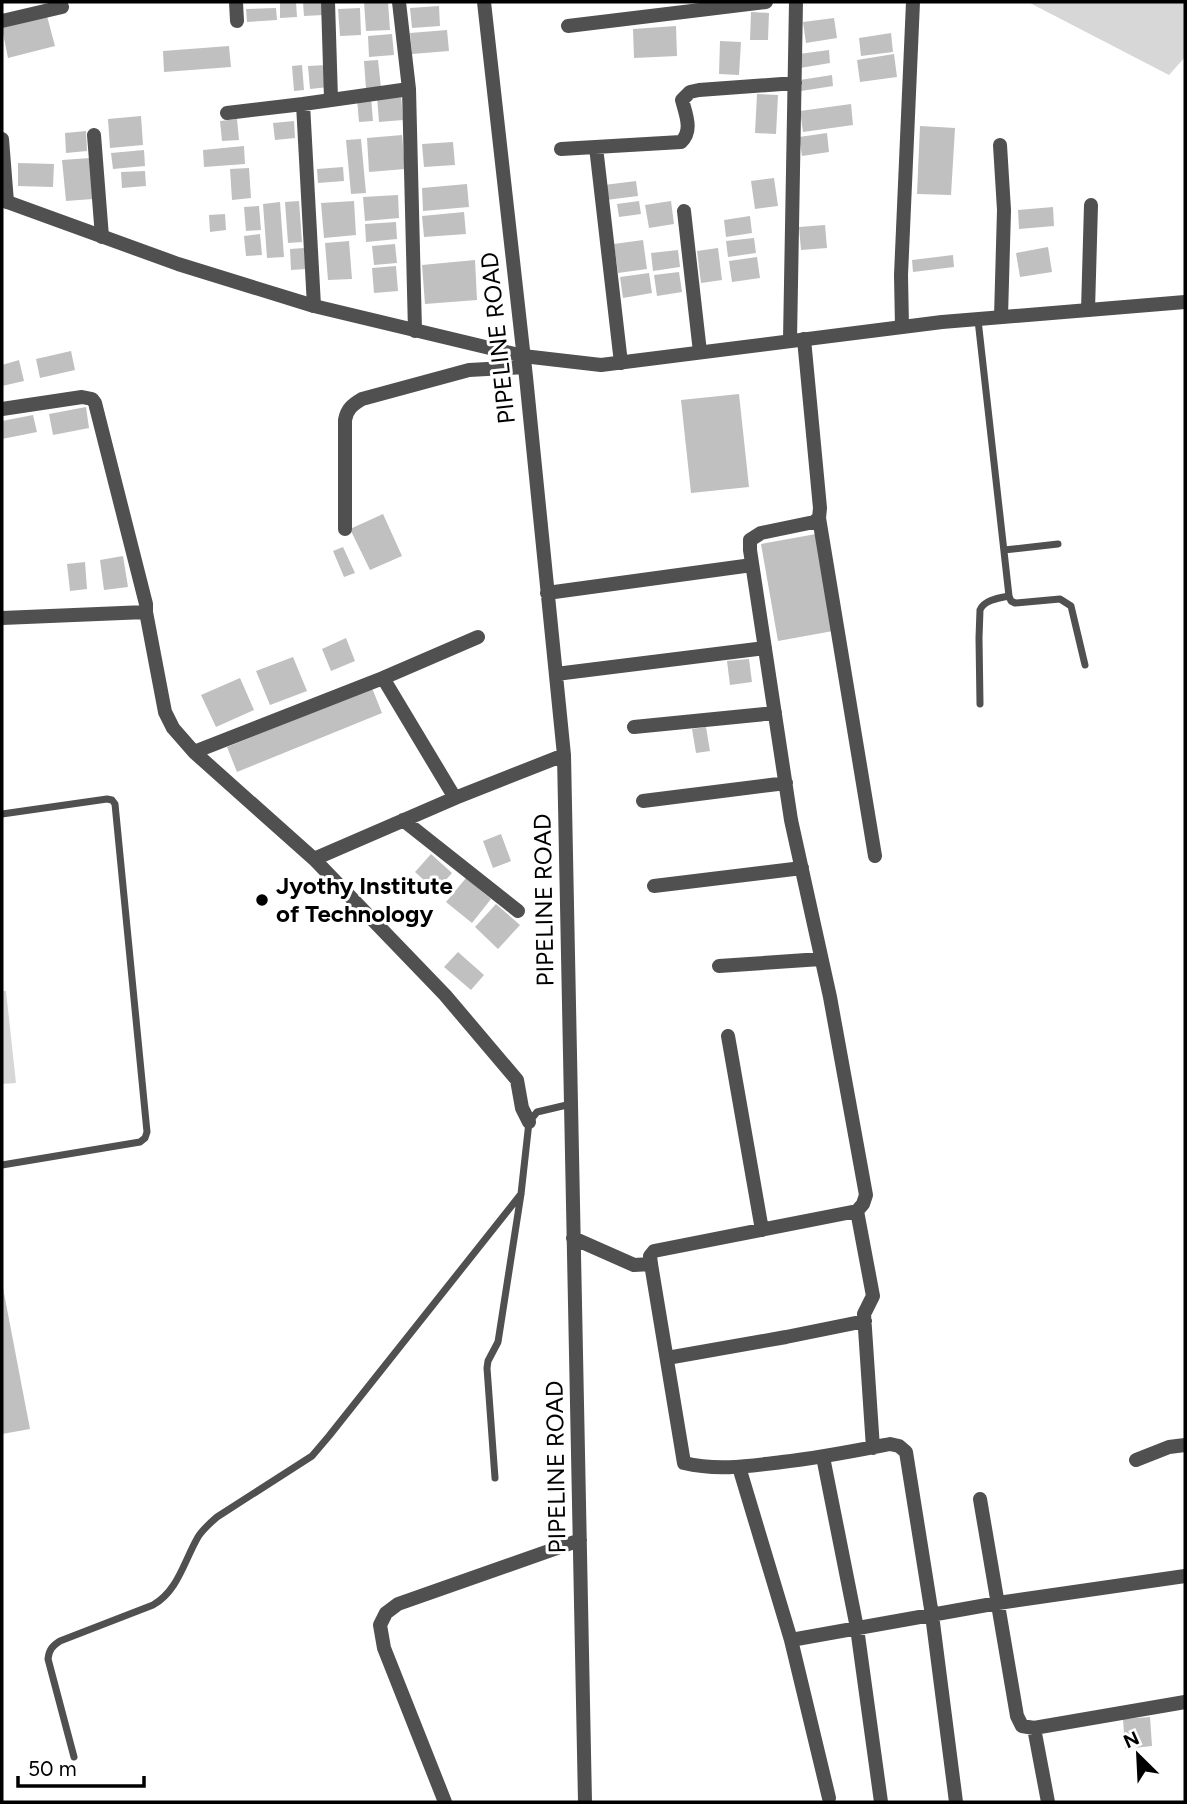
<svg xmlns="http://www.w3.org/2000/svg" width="1187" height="1804" font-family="Figtree,sans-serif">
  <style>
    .green { fill: #d7d7d7 }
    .building { fill: #c0c0c0 }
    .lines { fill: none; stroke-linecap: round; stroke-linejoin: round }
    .service { stroke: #505050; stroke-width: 7 }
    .minor { stroke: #505050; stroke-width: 14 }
    .tertiary { stroke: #505050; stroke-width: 14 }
    .poi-dot { fill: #000; stroke: #fff; stroke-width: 2.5 }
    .labels { text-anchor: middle; stroke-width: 6; stroke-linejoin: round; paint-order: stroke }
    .street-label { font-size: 24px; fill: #000; stroke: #fff }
    .poi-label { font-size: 24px; font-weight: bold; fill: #000; stroke: #fff; text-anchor: start }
  </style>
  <rect width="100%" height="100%" fill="#fff"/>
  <path class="green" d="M1028,2H1185V57L1169,75Z
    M2,991H6L16,1083L2,1084Z"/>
  <path class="building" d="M280,2H296L297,17L280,18Z
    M303,2H322L323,15L304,16Z
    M364,2H388L390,30L366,31Z
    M439,6L440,26L412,28L410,8Z
    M276,8L277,20L247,22L246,9Z
    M360,8L361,35L340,36L338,9Z
    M751,12L769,13L768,40H750Z
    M47,16L55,46L8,58L2,28Z
    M834,18L837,38L806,43L803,22Z
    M676,26L677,56L634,58L633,29Z
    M447,30L449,51L412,54L410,33Z
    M891,33L893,52L861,56L859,38Z
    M392,34L394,55L369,57L368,36Z
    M720,41L741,42L739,75L719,74Z
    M229,46L231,67L164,72L163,51Z
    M829,50L830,63L800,68L799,54Z
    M894,54L897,77L860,82L857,60Z
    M378,60L381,88L366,89L364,61Z
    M302,65L304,90L294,91L292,66Z
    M327,65L329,87L310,89L308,66Z
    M832,75L833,86L801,91L800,80Z
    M757,94L778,95L776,134L755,133Z
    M401,95L403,120L379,122L377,97Z
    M371,97L373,121L359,122L357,99Z
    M851,104L853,125L803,132L800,111Z
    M141,116L143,145L110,148L108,119Z
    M237,119L239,140L222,141L220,121Z
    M294,121L295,138L275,140L273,123Z
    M920,126L955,128L951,195L917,194Z
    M86,131L87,151L66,153L65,133Z
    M827,133L829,152L802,156L799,137Z
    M402,135L405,169L369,172L367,138Z
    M361,139L366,193L351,194L346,140Z
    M453,142L455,165L424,167L422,144Z
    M244,146L245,164L204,167L203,150Z
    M144,150L145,166L113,169L111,153Z
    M90,158L93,199L66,201L62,160Z
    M18,163L54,164L53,187L18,186Z
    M343,167L344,181L318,183L317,169Z
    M249,168L251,198L232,200L230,169Z
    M145,171L146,186L122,188L121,172Z
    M774,178L778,206L755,209L751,181Z
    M636,181L638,196L606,200L604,185Z
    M467,184L469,207L423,211L422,188Z
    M398,195L399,218L365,221L363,197Z
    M299,201L302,242L288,243L285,202Z
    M354,201L356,235L324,238L321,203Z
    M639,201L641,214L619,217L617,204Z
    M671,201L674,224L649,228L645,205Z
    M280,202L284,257L267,258L263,204Z
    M259,206L261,230L246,231L244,207Z
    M1053,207L1054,226L1019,229L1018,210Z
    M464,212L466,234L424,237L422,216Z
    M225,214L226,230L210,232L209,215Z
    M750,216L752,233L726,237L724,220Z
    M396,222L397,239L366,242L365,224Z
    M825,225L827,248L801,250L799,227Z
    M260,234L262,255L246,256L244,236Z
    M754,238L756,253L728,257L726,241Z
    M643,240L647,269L618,273L614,244Z
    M349,241L352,279L328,280L325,243Z
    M395,244L397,263L374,265L372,246Z
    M1048,247L1052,272L1020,277L1016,253Z
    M304,248L306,269L291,270L290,249Z
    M718,248L722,280L701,283L697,251Z
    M678,250L680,267L653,271L651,253Z
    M953,255L954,267L913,272L912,260Z
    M757,257L760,278L732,282L729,261Z
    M475,260L477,300L425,304L422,265Z
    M396,266L398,291L374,293L372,268Z
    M679,272L682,292L657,296L654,275Z
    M649,273L652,293L623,298L620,277Z
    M71,351L75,370L40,378L36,359Z
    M19,360L24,381L2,386V365Z
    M739,394L749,487L691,493L681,400Z
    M86,407L89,428L53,435L49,414Z
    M33,415L37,432L2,439V421Z
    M383,514L402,556L370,570L350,529Z
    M816,534L833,631L778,641L761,544Z
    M343,547L355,573L344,577L333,551Z
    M123,556L128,587L104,590L100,560Z
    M85,562L87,589L70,591L67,564Z
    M346,638L355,661L331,671L322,649Z
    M293,657L307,691L270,705L256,671Z
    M749,659L752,682L730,685L727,661Z
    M240,678L254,710L216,727L201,695Z
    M372,688L382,713L237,772L227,747Z
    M706,727L710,751L696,753L692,729Z
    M501,834L511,861L493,868L483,841Z
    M431,854L452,873L436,891L415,872Z
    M466,878L491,899L472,923L446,902Z
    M496,904L520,925L498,949L475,927Z
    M458,952L484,975L471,990L444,967Z
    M3,1288L30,1429L2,1434V1289Z
    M1150,1717L1152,1746L1125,1749L1123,1719Z"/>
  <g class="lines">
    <path class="service" d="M978,320L1009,596L1011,601L1015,603L1060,599L1071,606L1085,665
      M1004,550L1058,544
      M980,704L979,638L980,610C984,600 999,598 1009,596
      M2,814L107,799L112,800L115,804L147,1132L145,1138L140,1142L2,1165
      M495,1478L487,1368L488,1361L498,1342L521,1194L529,1122L537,1112L571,1104
      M74,1757L48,1659C49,1650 52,1646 60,1641L153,1605C178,1591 184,1561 198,1537C203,1529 210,1523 217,1517L312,1456L329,1436L521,1194"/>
    <path class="minor" d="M236,2L237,21
      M328,2L331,99
      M399,2L409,89L415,331
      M484,2L526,377L564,755L585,1802
      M2,21L62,7
      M568,26L766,2
      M227,113L303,104
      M94,135L102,237
      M2,139L7,202
      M1000,145L1004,210L1001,317
      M596,147L621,363
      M561,149L681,142C693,131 686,115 682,100L690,92L699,90L795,83
      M684,211L700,352
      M314,306L303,104L409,89
      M1088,310L1091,205
      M902,327L901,275L913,2
      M804,339L820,508L819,518L814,522L761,533L750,540V550L791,820L830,997L866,1195L863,1204L857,1211L654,1251L650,1256L651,1264L684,1463C717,1471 749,1466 782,1462C819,1458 854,1451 890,1444L899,1446L906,1452L932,1615L956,1802
      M790,340L796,2
      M2,409L82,397L92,399L95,403L146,604V612L165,712L173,728L194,752L314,859L445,995L517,1080L522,1108L529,1122
      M819,518L875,856
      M345,529V420C347,409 352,405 362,399L469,370L525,367
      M547,593L752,565
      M2,618L146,612
      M556,674L765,648
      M383,678L455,798
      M634,727L775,713
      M194,752L383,678L478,637
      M643,801L786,783
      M403,820L518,911
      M314,859L455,798L564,755
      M654,886L802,868
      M719,966L821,959
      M728,1036L762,1230
      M857,1211L873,1296L864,1314L873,1448
      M573,1238L634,1265L651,1264
      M667,1358L786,1337L865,1321
      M823,1457L857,1628L881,1802
      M1136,1460L1169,1447L1185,1445
      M739,1467L791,1640L829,1798
      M980,1499L1017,1716L1022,1726L1034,1728L1185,1702
      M791,1640L998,1603L1185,1576
      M1034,1728L1048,1802
      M445,1802L384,1648L380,1625L386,1613L398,1604L580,1540"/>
    <path class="tertiary" d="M2,200L178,264L314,306L523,356L601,365L942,322L1185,302"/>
  </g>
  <circle class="poi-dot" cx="262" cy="900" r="7"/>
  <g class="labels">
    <g class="street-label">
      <text transform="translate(498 338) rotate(-96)" y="8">PIPELINE ROAD</text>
      <text transform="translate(544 900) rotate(-91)" y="8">PIPELINE ROAD</text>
      <text transform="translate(556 1467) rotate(-91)" y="8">PIPELINE ROAD</text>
    </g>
    <g class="poi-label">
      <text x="276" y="894">Jyothy Institute<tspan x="276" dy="28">of Technology</tspan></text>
    </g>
  </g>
  <rect width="1187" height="1804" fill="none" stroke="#000000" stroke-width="7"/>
  <g transform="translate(1138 1755) rotate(336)" stroke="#ffffff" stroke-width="5" paint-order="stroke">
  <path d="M0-5L12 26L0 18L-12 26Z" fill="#000000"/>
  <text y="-10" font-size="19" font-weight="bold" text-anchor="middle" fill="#000000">N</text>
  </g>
  <path d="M18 1776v10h126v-10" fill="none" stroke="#000000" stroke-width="3.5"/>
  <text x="28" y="1776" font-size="21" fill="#000000" stroke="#ffffff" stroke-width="5" paint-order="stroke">50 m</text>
</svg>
